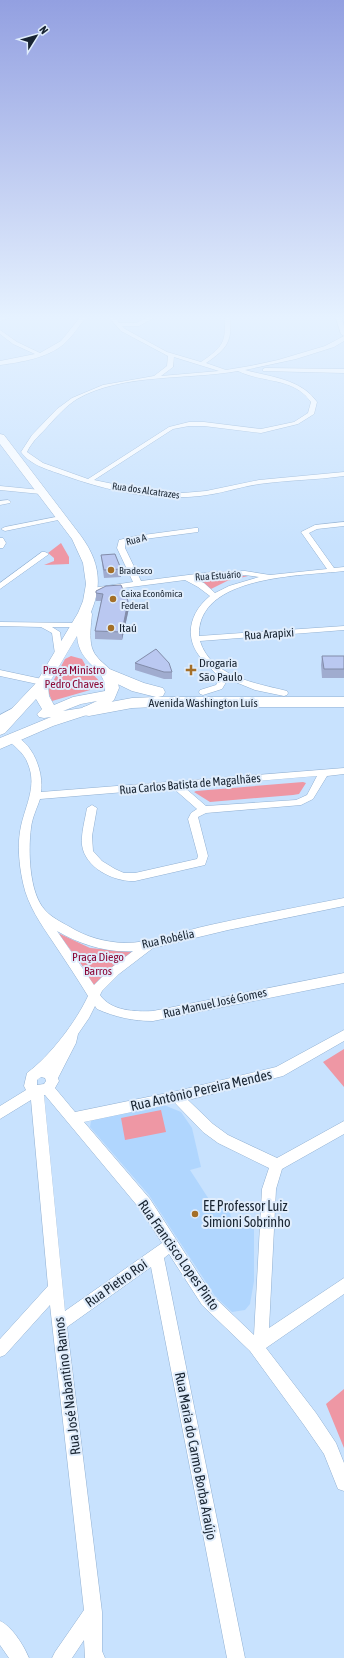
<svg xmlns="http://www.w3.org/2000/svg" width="344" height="1658" font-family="'Asap Condensed',sans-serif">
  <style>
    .built { fill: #b0d6fe }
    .green { fill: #ee97a4 }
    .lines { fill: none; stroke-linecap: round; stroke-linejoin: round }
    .street-casing { stroke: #91b0d2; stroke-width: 1 }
    .secondary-casing { stroke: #91b0d2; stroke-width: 1 }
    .primary-casing { stroke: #91b0d2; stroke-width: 1 }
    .highway-casing { stroke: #91b0d2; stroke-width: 1 }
    .street { fill: #fff; fill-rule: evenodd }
    .secondary { fill: #fff; fill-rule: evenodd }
    .primary { fill: #fff; fill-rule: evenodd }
    .highway { fill: #fff; fill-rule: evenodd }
    .wall { fill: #a0accf }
    .shaded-wall { fill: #828ca9 }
    .building { fill: #bac8f1; stroke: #828ca9 }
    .poi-dot { fill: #a46f28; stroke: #e0edfc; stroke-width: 1.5 }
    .labels { text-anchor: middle; stroke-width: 4; stroke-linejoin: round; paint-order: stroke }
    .far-street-label { font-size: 10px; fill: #182431; stroke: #e0edfc }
    .far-poi-label { font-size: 10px; fill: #182431; stroke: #e0edfc; text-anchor: start }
    .poi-label { font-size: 12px; fill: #182431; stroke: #e0edfc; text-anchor: start }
    .street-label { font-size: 12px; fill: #182431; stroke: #e0edfc }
    .park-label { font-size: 12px; fill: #8b0836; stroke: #e0edfc }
    .near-street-label { font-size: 14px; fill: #182431; stroke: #e0edfc }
    .near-poi-label { font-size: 14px; fill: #182431; stroke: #e0edfc; text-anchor: start }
  </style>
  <rect width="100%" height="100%" fill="#c8e2fe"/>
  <path class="built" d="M164,1105L181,1112L192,1128L201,1167L190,1170L212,1204L228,1201L232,1224L254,1227V1281L250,1304L245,1310L232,1312L215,1296L149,1195L90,1127L91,1121L101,1116Z"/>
  <path class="green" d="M61,543L69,557V564L44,565L54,561V558L48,553Z
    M223,575L248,576L227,581L211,589L196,577Z
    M71,656L82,659L87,668L104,686L52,701L48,691L65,659Z
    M303,782L306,783L299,794L293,795L210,802L194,792L196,791Z
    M58,933L90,948L132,952L94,990L84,968Z
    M344,1049V1087L323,1062Z
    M161,1110L166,1132L125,1140L121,1118Z
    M344,1389V1448L326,1404Z"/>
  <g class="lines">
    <defs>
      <path id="street" d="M82,315H88C80,324 73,336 64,344C47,358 22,362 0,365V361L35,354L13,344L0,334V330L17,342L40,353L61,341Z
        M107,315H113L119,323H136L152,315H159L139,326H122L125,329L167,352L201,362C223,347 227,342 224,315H230C232,342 228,348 206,363L226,370L250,366L278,360L325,346L344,336V341L334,347L296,359L245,370C271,377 301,379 317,402L314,414L298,424L261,433L204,426H189L173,429L94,480L147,491L183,493L206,491L259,480L344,472V476C316,480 287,480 259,484C239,487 220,494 200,496C155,501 108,491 66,476C50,470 31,466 21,452L32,435L57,409L72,398L103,385L154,376L167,366L168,356L121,331ZM174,357L219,371L161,376L173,367ZM238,371C262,383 294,377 311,402L308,413L294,422L261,429L204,422H189L169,427L88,479L43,463L27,452C32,441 41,434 48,426C57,416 66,406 77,399C122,373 188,380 238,371Z
        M335,315H341L344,326V336L341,334Z
        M265,368L344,369V373L263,371V369Z
        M0,486L41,490L44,492L41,494L0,490Z
        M8,500L11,502L10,503L0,505V501Z
        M61,516L65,518L63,519L5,531L1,529L5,527Z
        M344,522V526L317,529L309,533L334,568L344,567V571C302,576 197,575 199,636L344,626V630L200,641C211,677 256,683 287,691L288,693L287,695L284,696L255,690L228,679L222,689L203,695L200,694L199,692L200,690L216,685L220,679C215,671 207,666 201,658C184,638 189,613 210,596L198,587L185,580L92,592L88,590L92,588L133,582L117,548L119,540L136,536L195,528H198V532L137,540L125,543V548L141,581L212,572L245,571L270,575L327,569L301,532L315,525ZM245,575L259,577L229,586L215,593L204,583L194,579Z
        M0,538H3L6,543L3,548H0Z
        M42,552H45L49,554L0,589V583Z
        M0,622L76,623L80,625L76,627H52L60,632L63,654L59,656L55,654L52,633L41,627L0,626Z
        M0,670L42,679L46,682L42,685L0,676Z
        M15,707L18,708L19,710L18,712L0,722V715Z
        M12,735C33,741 44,773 41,792L344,768V774L327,776L313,799L301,805L206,813L198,817L208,856L205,865L135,881C114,882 85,868 82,845C81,833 85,820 87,808L92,805L97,808L92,836L93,851L102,861L115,869L124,873H135L197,859L198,856L188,819L191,813L197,809L173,788L40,799C37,808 32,818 31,828C28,850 29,893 45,910C51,917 61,922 70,927C86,937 105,942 124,943C153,943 182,931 210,925C255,915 299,907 344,898V906L228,930L153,948L119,974L102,991L100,995C111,1011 135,1012 153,1011L344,973V983L153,1021C133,1021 115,1017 97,1009L95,1006L89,1018L78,1034L76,1043L58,1078L59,1081L55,1088L75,1112L177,1091L276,1067L344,1030V1041L283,1076L188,1100L213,1124L228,1135L277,1158L344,1121V1134L282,1169L276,1189L269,1328L344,1278V1294L266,1348L316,1413L336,1443L344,1463V1491L338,1489L324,1454L304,1425L250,1351L202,1305L169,1254L164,1258L245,1658H227L151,1267L67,1327L102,1612V1651L105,1658H85L84,1640L72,1658H52L55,1652L84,1610L50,1305L5,1355L0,1357V1339L48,1286L31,1100L0,1119V1106L26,1090L24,1086L27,1073C50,1056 76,1022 88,996C77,978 65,960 53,942C41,924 28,906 23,883C19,865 17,844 21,826C26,804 37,786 28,764C24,752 14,747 7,738ZM317,776L307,795L296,800L206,806L184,787ZM57,931C79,944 107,953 133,951L111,968L94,985ZM41,1077L45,1078L46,1081L44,1084L37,1085V1080ZM44,1095H45L140,1209L162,1243L65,1311ZM175,1103L203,1132L218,1143L269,1168L262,1189L254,1335L212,1295L150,1199L84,1122Z
        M0,1621C12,1626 24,1646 29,1658H9L0,1645Z"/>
      <path id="secondary" d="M7,315H19L0,321V317Z"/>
      <path id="primary" d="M0,434L4,435L81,536C99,561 103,583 91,612L92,614C91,625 89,637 92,648C97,664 117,667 119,688L114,700L102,710L53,726L0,749V738L51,717L44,718L39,717L37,714L42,709L36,699L5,733L0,735V721L36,683L78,613L83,601L86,584L83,563L72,539L0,444ZM77,636C79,666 107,667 105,691L73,697L54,705L49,696L48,685ZM97,701L82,708L63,711L81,704Z"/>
      <path id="highway" d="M107,668L144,683L163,688L165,692L163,696L158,697H344V707H156L132,708L89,716L83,715L81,711L83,707L89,706L132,698L156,697L132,691L101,676L99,673L101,670Z"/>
    </defs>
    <use href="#street" class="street-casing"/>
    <use href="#secondary" class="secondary-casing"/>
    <use href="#primary" class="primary-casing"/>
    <use href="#highway" class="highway-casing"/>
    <use href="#street" class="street"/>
    <use href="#secondary" class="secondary"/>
    <use href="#primary" class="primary"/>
    <use href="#highway" class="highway"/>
  </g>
  <path class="wall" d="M101,555L121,569V577L104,578L102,563Z
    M121,585L129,608L122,640L95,639V631L101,601H96V593Z
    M322,656H344V678H322L321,665Z
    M135,663L172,672V679H164L135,670Z"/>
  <path class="shaded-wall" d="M128,601L129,608L122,640V632Z"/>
  <path class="building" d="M115,554L121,569L104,570L101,555Z
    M121,585L128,601L122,632L95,631L103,594L96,593V591L106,586Z
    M156,649L169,663L172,672H164L135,663Z
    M322,656H344V669H324Z"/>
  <linearGradient id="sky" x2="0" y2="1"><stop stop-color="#93a0e1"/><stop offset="0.58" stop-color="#e6f2ff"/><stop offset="1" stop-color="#e6f2ff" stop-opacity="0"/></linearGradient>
  <rect width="344" height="547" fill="url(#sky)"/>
  <g class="poi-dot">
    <circle cx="111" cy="570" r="4"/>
    <circle cx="113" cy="599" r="4"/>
    <circle cx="111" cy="628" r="4"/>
    <path d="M189 664h4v4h4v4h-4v4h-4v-4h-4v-4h4z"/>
    <circle cx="195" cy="1214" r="4"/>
  </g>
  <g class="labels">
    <g class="far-street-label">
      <text transform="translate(146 490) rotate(8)" y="4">Rua dos Alcatrazes</text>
      <text transform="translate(136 539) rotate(-14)" y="4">Rua A</text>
      <text transform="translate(218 575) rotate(-4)" y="4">Rua Estuário</text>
    </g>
    <g class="far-poi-label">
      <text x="119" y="574">Bradesco</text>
      <text x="121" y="597">Caixa Econômica<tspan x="121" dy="12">Federal</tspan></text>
    </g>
    <g class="poi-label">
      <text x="119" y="632">Itaú</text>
      <text x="199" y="667">Drogaria<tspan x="199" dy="14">São Paulo</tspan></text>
    </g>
    <g class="street-label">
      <text transform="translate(269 634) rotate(-4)" y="4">Rua Arapixi</text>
      <text x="203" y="707">Avenida Washington Luís</text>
      <text transform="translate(190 784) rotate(-5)" y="4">Rua Carlos Batista de Magalhães</text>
      <text transform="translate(168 939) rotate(-12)" y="4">Rua Robélia</text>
      <text transform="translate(215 1003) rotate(-12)" y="4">Rua Manuel José Gomes</text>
    </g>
    <g class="park-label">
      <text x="74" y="674">Praça Ministro<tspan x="74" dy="14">Pedro Chaves</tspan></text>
      <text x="98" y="961">Praça Diego<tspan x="98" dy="14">Barros</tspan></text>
    </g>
    <g class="near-street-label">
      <text transform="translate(201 1090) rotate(-13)" y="5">Rua Antônio Pereira Mendes</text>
      <text transform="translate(179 1255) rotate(55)" y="5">Rua Francisco Lopes Pinto</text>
      <text transform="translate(116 1283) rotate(-35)" y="5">Rua Pietro Roi</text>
      <text transform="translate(67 1386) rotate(-97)" y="5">Rua José Nabantino Ramos</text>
      <text transform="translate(196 1456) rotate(79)" y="5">Rua Maria do Carmo Borba Araújo</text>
    </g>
    <g class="near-poi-label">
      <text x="203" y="1211">EE Professor Luiz<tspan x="203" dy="16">Simioni Sobrinho</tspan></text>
    </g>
  </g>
  <g transform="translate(36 36) rotate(53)" stroke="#e0edfc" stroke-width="3" paint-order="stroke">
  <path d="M0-3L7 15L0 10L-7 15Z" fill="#182431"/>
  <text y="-6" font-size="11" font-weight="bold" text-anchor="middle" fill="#182431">N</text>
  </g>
</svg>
